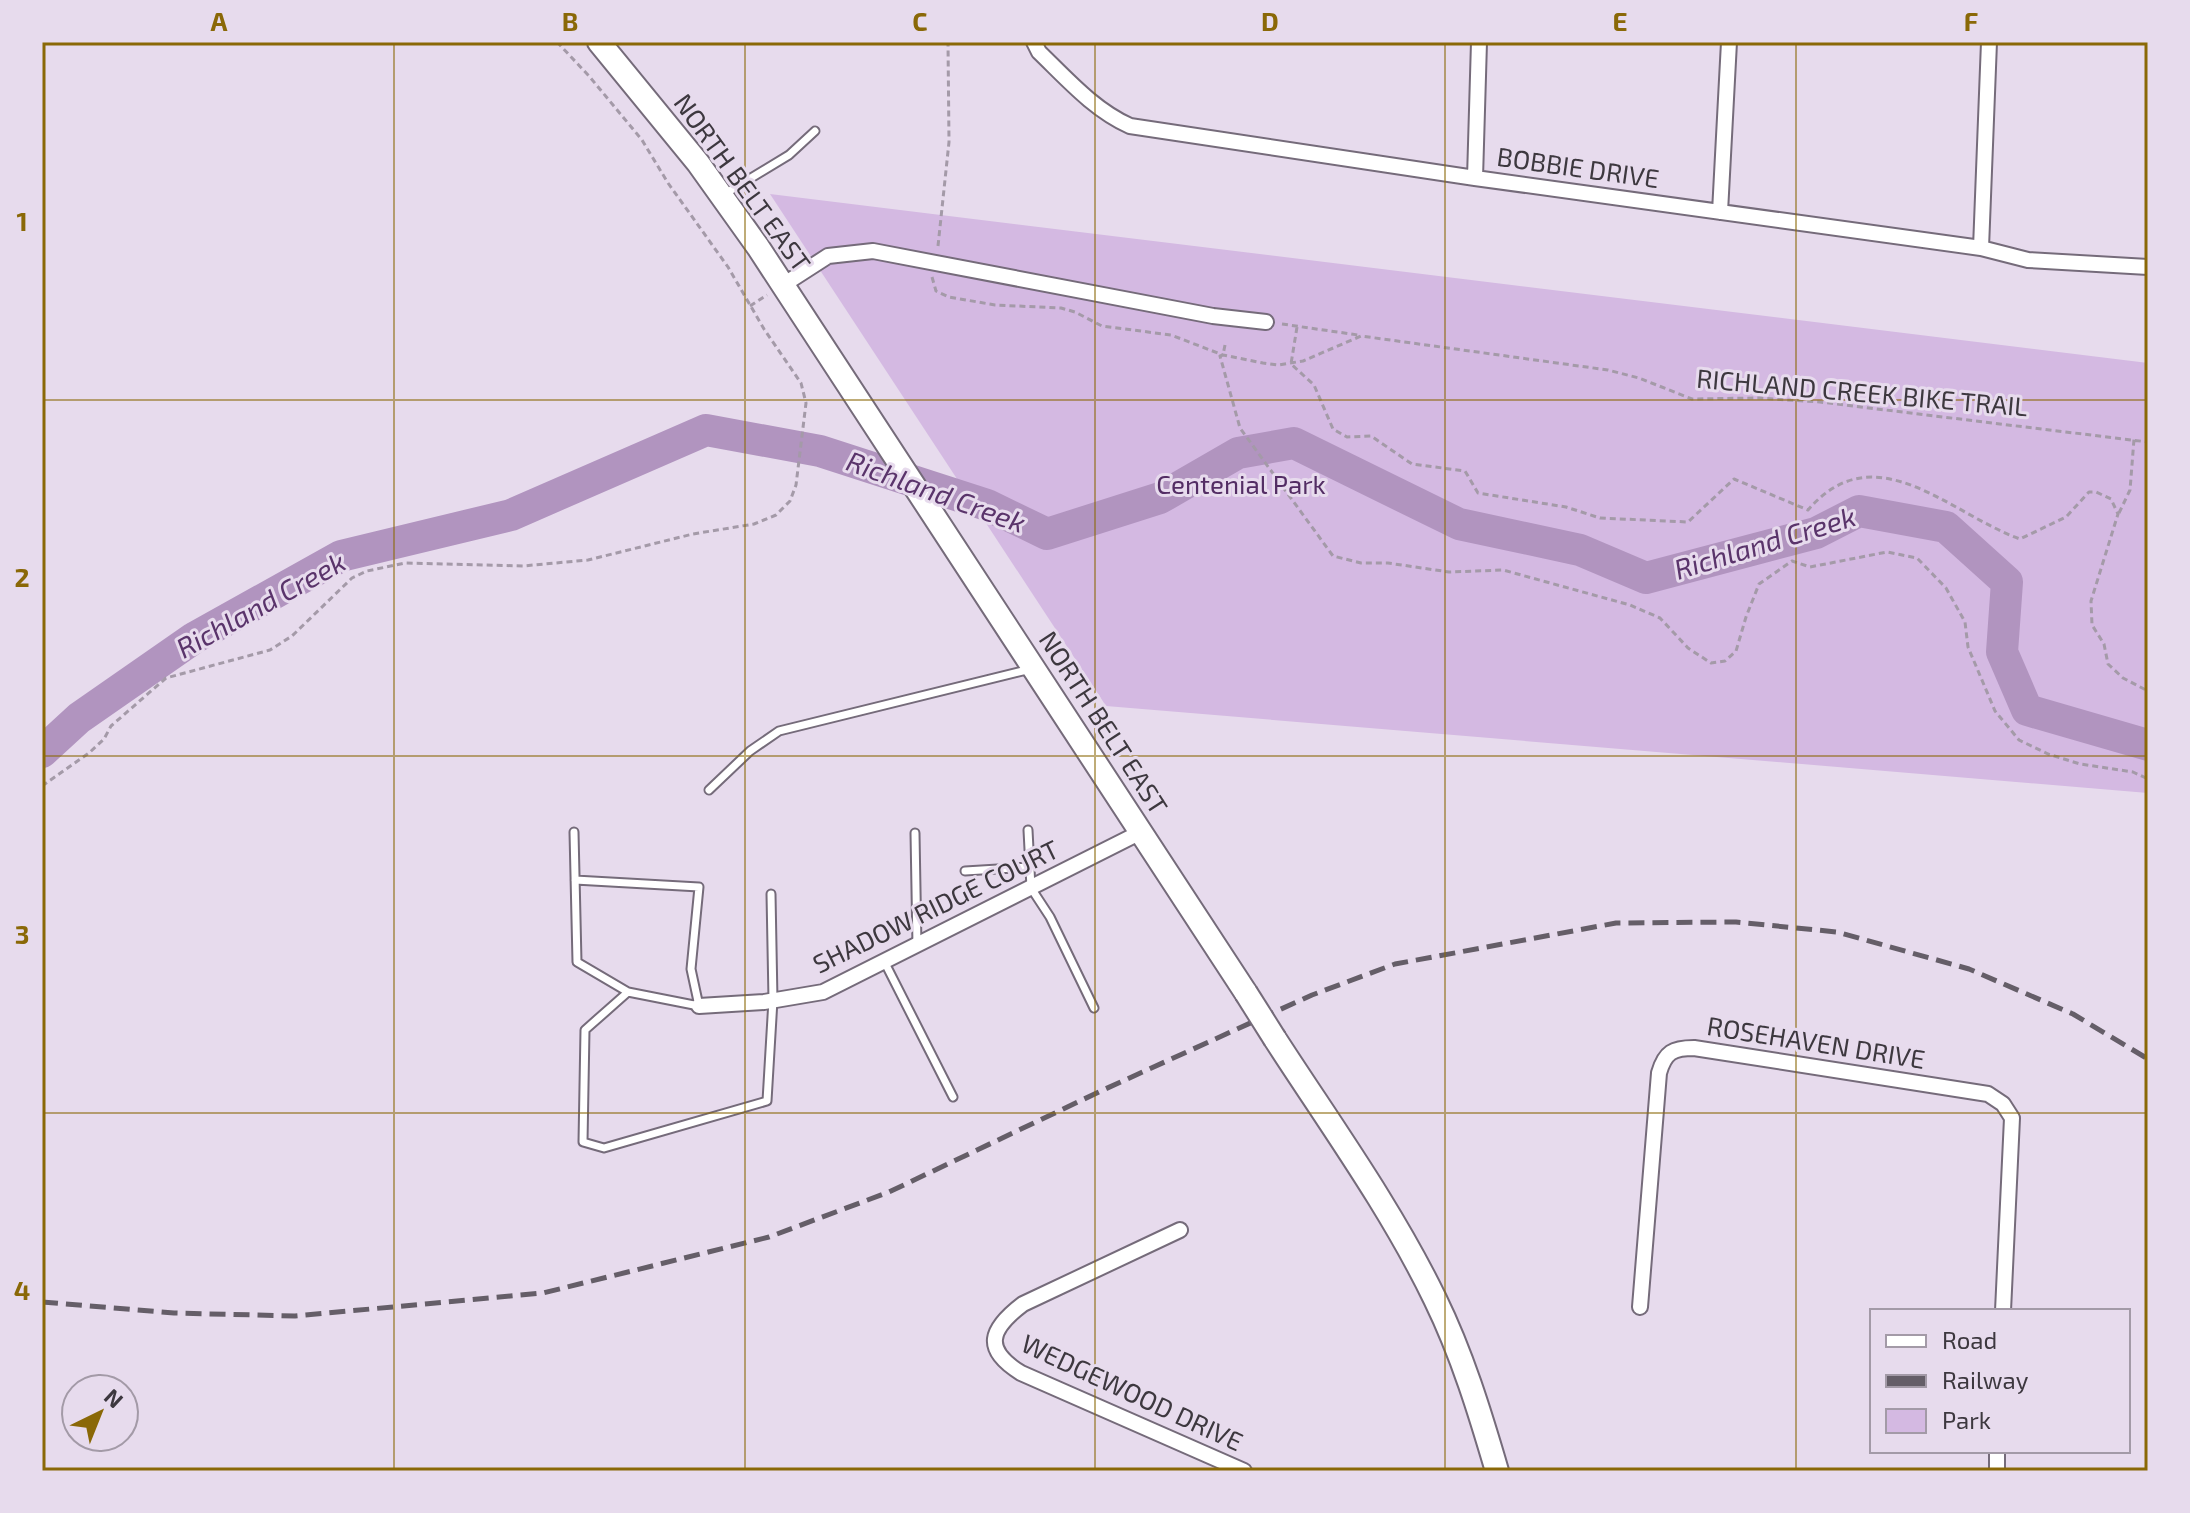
<svg xmlns="http://www.w3.org/2000/svg" width="2190" height="1513" font-family="'Exo 2',sans-serif">
  <style>
    .green { fill: #d4b9e2 }
    .lines { fill: none; stroke-linecap: round; stroke-linejoin: round }
    .river { stroke: #b194bf; stroke-width: 32 }
    .service-casing { stroke: #756b7a; stroke-width: 11 }
    .minor-casing { stroke: #756b7a; stroke-width: 18 }
    .primary-casing { stroke: #756b7a; stroke-width: 26 }
    .path { stroke: #a49aa8; stroke-width: 3; stroke-dasharray: 6 4; stroke-linecap: butt }
    .service { stroke: #fff; stroke-width: 7 }
    .minor { stroke: #fff; stroke-width: 14 }
    .primary { stroke: #fff; stroke-width: 22 }
    .rail { stroke: #655e68; stroke-width: 5; stroke-dasharray: 16 8; stroke-linecap: butt }
    .primary-bridge-casing { stroke: #756b7a; stroke-width: 26; stroke-linecap: butt }
    .primary-bridge { stroke: #fff; stroke-width: 22 }
    .grid { fill: none; stroke: #8a6807; stroke-width: 2; stroke-opacity: 0.55 }
    .labels { text-anchor: middle; stroke-width: 6; stroke-linejoin: round; paint-order: stroke }
    .street-label { font-size: 26px; fill: #3d383f; stroke: #e7dbed }
    .park-label { font-size: 26px; fill: #532d64; stroke: #e7dbed }
    .water-label { font-size: 28px; font-style: italic; fill: #5a346b; stroke: #e7dbed }
    .neatline { fill: none; stroke: #8a6807; stroke-width: 3 }
    .grid-label { font-size: 26px; text-anchor: middle; font-weight: bold; fill: #8a6807 }
  </style>
  <rect width="100%" height="100%" fill="#e7dbed"/>
  <path class="green" d="M770,194L2148,363V793L1106,706Z"/>
  <g class="lines">
    <path class="river" d="M42,752L79,718L194,638L341,556L511,515L706,430L820,451L987,505L1047,534L1160,498L1238,453L1294,443L1459,524L1580,550L1646,578L1816,533L1859,511L1946,527L2007,582L2002,652L2027,710L2148,745"/>
    <defs>
      <path id="service" d="M723,195L789,155L815,131
        M709,790L750,751L779,731L1031,669
        M1028,830L1031,888L1050,917L1094,1008
        M574,832L577,962L628,992L699,1006L691,969L699,887L575,880
        M915,833L917,946
        M965,871L1030,867
        M885,963L953,1097
        M628,992L585,1030L583,1142L604,1148L767,1101L773,1000L771,894"/>
      <path id="minor" d="M1034,42L1039,52C1067,79 1094,110 1130,126L1475,178L1981,248L2028,260L2148,267
        M1475,178L1479,42
        M1720,212L1729,42
        M1981,248L1989,42
        M783,285L828,256L873,251L1213,316L1266,322
        M699,1006L764,1002L823,992L1141,832
        M1180,1230L1023,1304C990,1329 982,1349 1021,1373L1244,1471
        M1640,1307L1659,1073C1665,1052 1673,1048 1694,1048L1988,1094L2003,1104L2012,1118L2003,1311
        M1997,1471V1451"/>
      <path id="primary" d="M599,42L698,163L758,247L1246,993
        M1275,1039C1330,1124 1391,1208 1435,1299C1462,1354 1480,1413 1497,1471"/>
    </defs>
    <use href="#service" class="service-casing"/>
    <use href="#minor" class="minor-casing"/>
    <use href="#primary" class="primary-casing"/>
    <path class="path" d="M938,246L949,142L948,42
      M932,277L936,291L949,297L995,305L1061,308L1075,312L1102,326L1171,335L1223,355L1263,363L1278,365L1303,361L1361,336L1608,370L1639,378L1692,399L1758,398L1820,402L2148,442
      M750,306L767,295
      M1282,324L1358,335
      M1297,327L1291,364L1314,385L1333,429L1347,437L1371,436L1412,464L1465,471L1478,493L1566,507L1600,518L1688,522L1734,479L1808,510C1875,432 1950,514 2020,539L2066,517L2089,492H2096L2111,499L2118,514L2091,601L2092,625L2104,644L2108,664L2123,678L2148,691
      M1225,345L1223,355L1220,356L1240,428L1333,556L1361,563H1388L1449,572L1503,570L1630,605L1660,618L1688,648L1711,663L1725,661L1736,651L1746,617L1759,584L1792,561L1810,567L1887,552L1917,558L1946,588L1965,622L1968,647L1995,711L2019,740L2048,754L2080,764L2133,772L2148,779
      M2119,513L2130,490L2134,439
      M42,786L89,753L104,739L111,726L166,678L270,650L292,636L352,578L367,571L405,563L523,566L588,560L693,534L754,524L776,515L790,501L796,485L806,403L801,383L764,329L728,267L668,183L642,140L589,76L557,42"/>
    <use href="#service" class="service"/>
    <use href="#minor" class="minor"/>
    <use href="#primary" class="primary"/>
    <path class="rail" d="M42,1302L174,1313L295,1316L543,1293L769,1237L889,1192L1103,1090L1312,995L1395,964L1616,923L1736,922L1837,932L1969,969L2073,1014L2148,1059"/>
    <defs>
      <path id="primary-bridge" d="M1246,993L1275,1039"/>
    </defs>
    <use href="#primary-bridge" class="primary-bridge-casing"/>
    <use href="#primary-bridge" class="primary-bridge"/>
  </g>
  <path class="grid" d="M394,42V1471M745,42V1471M1095,42V1471M1445,42V1471M1796,42V1471M42,400H2148M42,756H2148M42,1113H2148"/>
  <g class="labels">
    <g class="street-label">
      <text transform="translate(1578 168) rotate(8)" y="9">BOBBIE DRIVE</text>
      <text transform="translate(742 183) rotate(54)" y="9">NORTH BELT EAST</text>
      <text transform="translate(1862 393) rotate(5)" y="9">RICHLAND CREEK BIKE TRAIL</text>
      <text transform="translate(1103 723) rotate(57)" y="9">NORTH BELT EAST</text>
      <text transform="translate(936 907) rotate(-26)" y="9">SHADOW RIDGE COURT</text>
      <text transform="translate(1816 1043) rotate(9)" y="9">ROSEHAVEN DRIVE</text>
      <text transform="translate(1132 1393) rotate(25)" y="9">WEDGEWOOD DRIVE</text>
    </g>
    <g class="park-label">
      <text x="1241" y="494">Centenial Park</text>
    </g>
    <g class="water-label">
      <text transform="translate(936 492) rotate(20)" y="10">Richland Creek</text>
      <text transform="translate(1765 543) rotate(-17)" y="10">Richland Creek</text>
      <text transform="translate(261 605) rotate(-29)" y="10">Richland Creek</text>
    </g>
  </g>
  <rect width="2190" height="1513" fill="none" stroke="#e7dbed" stroke-width="88"/>
  <rect x="1870" y="1309" width="260" height="144" fill="#e7dbed" stroke="#a39aa7" stroke-width="2"/>
  <rect x="1886" y="1335" width="40" height="12" fill="#ffffff" stroke="#a39aa7" stroke-width="2"/>
  <text x="1942" y="1349" font-size="24" fill="#3d383f">Road</text>
  <rect x="1886" y="1375" width="40" height="12" fill="#655e68" stroke="#a39aa7" stroke-width="2"/>
  <text x="1942" y="1389" font-size="24" fill="#3d383f">Railway</text>
  <rect x="1886" y="1409" width="40" height="24" fill="#d4b9e2" stroke="#a39aa7" stroke-width="2"/>
  <text x="1942" y="1429" font-size="24" fill="#3d383f">Park</text>
  <g transform="translate(100 1413) rotate(43)"><circle r="38" fill="#e7dbed" stroke="#a39aa7" stroke-width="2"/>
  <path d="M0-6L14 30L0 20L-14 30Z" fill="#8a6807"/>
  <text y="-12" font-size="22" font-weight="bold" text-anchor="middle" fill="#3d383f">N</text>
  </g>
  <rect x="44" y="44" width="2102" height="1425" class="neatline"/>
  <g class="grid-label">
    <text x="219" y="31">A</text>
    <text x="570" y="31">B</text>
    <text x="920" y="31">C</text>
    <text x="1270" y="31">D</text>
    <text x="1620" y="31">E</text>
    <text x="1971" y="31">F</text>
    <text x="22" y="231">1</text>
    <text x="22" y="587">2</text>
    <text x="22" y="944">3</text>
    <text x="22" y="1300">4</text>
  </g>
</svg>
